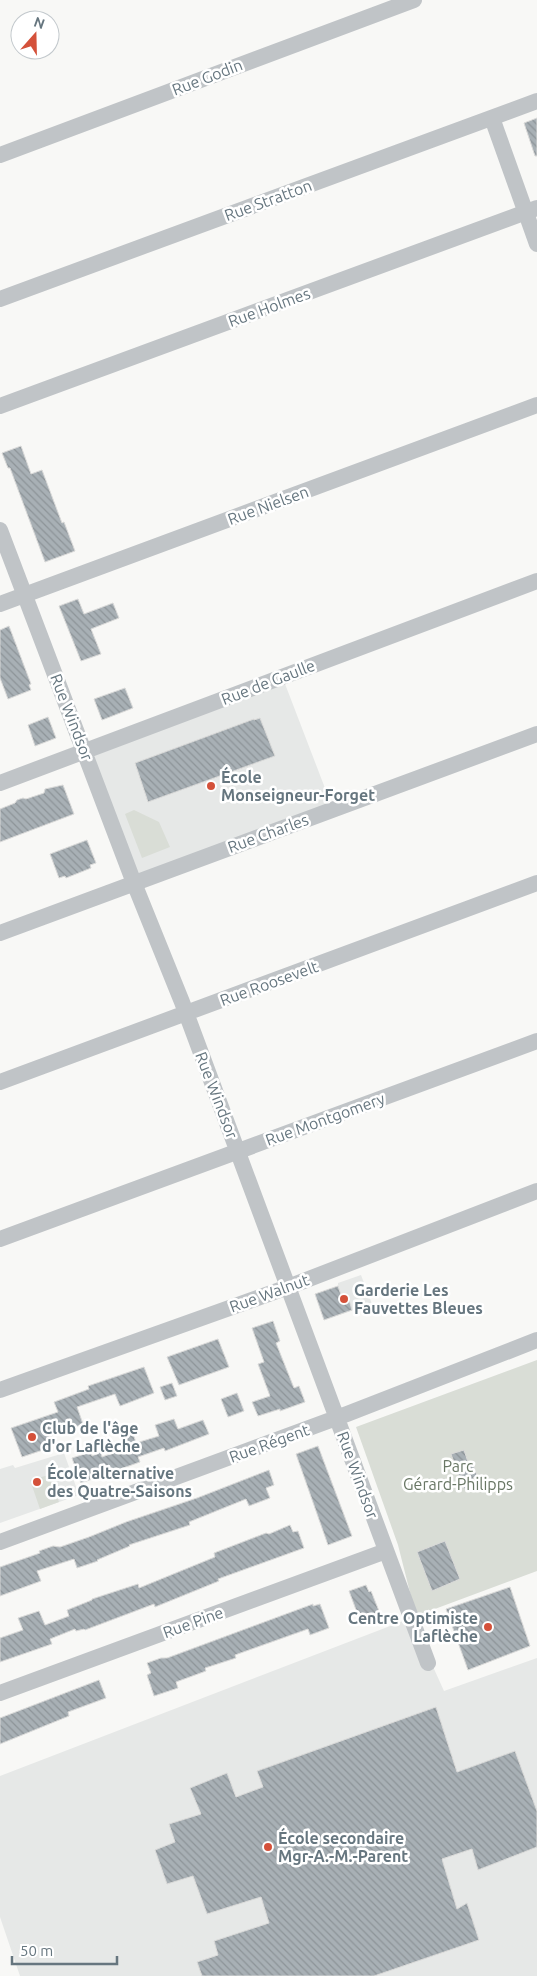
<svg xmlns="http://www.w3.org/2000/svg" width="537" height="1976" font-family="Ubuntu,sans-serif">
  <style>
    .built { fill: #e6e8e7 }
    .park { fill: #d9ddd6 }
    .building { fill: url(#building-back-hatch); stroke: #dadad9 }
    .lines { fill: none; stroke-linecap: round; stroke-linejoin: round }
    .minor { stroke: #c0c4c7; stroke-width: 16 }
    .poi-dot { fill: #d4513a; stroke: #fff; stroke-width: 2 }
    .labels { text-anchor: middle; stroke-width: 5; stroke-linejoin: round; paint-order: stroke }
    .street-label { font-size: 16px; fill: #66767f; stroke: #fff }
    .poi-label { font-size: 16px; font-weight: bold; fill: #66767f; stroke: #fff; text-anchor: start }
    .park-label { font-size: 16px; fill: #697765; stroke: #fff }
  </style>
  <defs>
    <pattern id="building-back-hatch" width="6" height="6" patternUnits="userSpaceOnUse" patternTransform="scale(1.25)"><rect width="6" height="6" fill="#a8b0b5"/><path d="M-1 5l2 2M0 0l6 6M5-1l2 2" fill="none" stroke="#8d9498"/></pattern>
  </defs>
  <rect width="100%" height="100%" fill="#f8f8f6"/>
  <path class="built" d="M282,676L333,809L134,883L84,751Z
    M361,1275L372,1304L324,1320L315,1294L338,1286V1283Z
    M64,1453L79,1495L0,1523V1469L13,1465L15,1468Z
    M411,1618L444,1691L537,1658V1976H20L0,1917V1776Z"/>
  <path class="park" d="M134,810L159,822L170,847L142,858L125,814Z
    M537,1360V1571L416,1616L398,1545L356,1427Z
    M49,1475L59,1502L40,1509L30,1480Z"/>
  <path class="building" d="M537,118V156H535L524,123Z
    M21,446L31,474L42,470L62,523L64,522L75,551L45,562L10,468H8L2,453Z
    M78,599L84,614L113,603L119,618L91,629L101,654L81,661L59,606Z
    M9,626L31,684L29,685L31,690L8,699L0,678V630Z
    M125,688L133,708L102,720L94,699Z
    M48,717L56,738L35,746L28,725Z
    M260,718L275,756L148,802L135,763L254,719V720Z
    M63,785L74,814L0,842V809L15,803L17,800L23,798L26,799L44,793L45,789Z
    M87,840L96,863L90,865L91,868L66,878L65,876L59,878L50,854Z
    M338,1286L343,1301L349,1300L352,1310L324,1320L315,1294Z
    M273,1321L280,1341L276,1343L294,1388L299,1386L305,1402L280,1411V1409L258,1416L252,1402L270,1396L258,1364L264,1362L252,1328Z
    M218,1339L229,1367L179,1385L167,1357Z
    M144,1367L154,1393L120,1406L115,1394L77,1407L83,1424L49,1437L52,1447L22,1457L11,1428L58,1412L54,1402L89,1389L88,1386Z
    M172,1383L177,1396L165,1400L160,1387Z
    M237,1393L244,1411L228,1417L221,1399Z
    M174,1419L178,1429L203,1420L209,1434L165,1451L164,1448L138,1457L140,1462L81,1483L72,1458L91,1452L92,1456L101,1452L102,1457L126,1448L122,1437L133,1433L136,1443L159,1436L155,1425Z
    M318,1446L352,1536L328,1545L296,1454Z
    M464,1450L469,1465L473,1463L477,1476L473,1478L476,1485L464,1489L451,1454Z
    M269,1470L274,1485L266,1488L270,1498L249,1506L246,1499L189,1522L190,1525L129,1545L130,1546L97,1560L98,1561L77,1568L74,1559L37,1571L41,1581L0,1596V1567L40,1553L39,1551L53,1546L60,1547L89,1537L126,1522L197,1498Z
    M290,1525L293,1532L298,1531L304,1548L218,1579L219,1581L155,1607L154,1604L85,1630L84,1629L76,1631L75,1629L50,1639L52,1644L0,1662V1638L23,1630L18,1618L39,1611L45,1625L69,1616L67,1610L92,1600V1599L138,1584L139,1588L215,1557L214,1553L266,1533L269,1534Z
    M445,1541L460,1579L432,1591L417,1552Z
    M366,1585L369,1592L371,1591L381,1616L361,1623L349,1591Z
    M510,1587L530,1646L468,1670L446,1609Z
    M313,1604V1606L320,1604L329,1628L310,1635L308,1629L235,1655L236,1658L205,1668L206,1671L176,1682L178,1688L154,1696L147,1675L151,1673L147,1663L161,1658H167Z
    M99,1680L106,1698L68,1712L69,1716L0,1744V1718Z
    M436,1707L457,1772L515,1751L537,1811V1847L478,1870L472,1849L442,1859L457,1909L467,1903L479,1940L374,1976H202L197,1962L218,1955L214,1941L269,1923L261,1897L207,1914L193,1876L167,1884L155,1850L175,1842L169,1824L201,1814L190,1788L227,1773L236,1797L263,1787L257,1771Z"/>
  <g class="lines">
    <path class="minor" d="M492,118L537,244
      M0,155L414,0
      M0,299L537,101
      M0,406L537,208
      M0,530L134,883L182,1002L428,1663
      M0,604L537,405
      M0,783L537,581
      M0,933L537,734
      M0,1082L537,883
      M0,1239L537,1041
      M0,1390L288,1287L537,1191
      M0,1542L347,1414L537,1340
      M0,1693L386,1551"/>
  </g>
  <g class="poi-dot">
    <circle cx="211" cy="786" r="5"/>
    <circle cx="344" cy="1299" r="5"/>
    <circle cx="32" cy="1437" r="5"/>
    <circle cx="37" cy="1482" r="5"/>
    <circle cx="488" cy="1627" r="5"/>
    <circle cx="268" cy="1847" r="5"/>
  </g>
  <g class="labels">
    <g class="street-label">
      <text transform="translate(207 77) rotate(-21)" y="6">Rue Godin</text>
      <text transform="translate(268 200) rotate(-20)" y="6">Rue Stratton</text>
      <text transform="translate(269 307) rotate(-20)" y="6">Rue Holmes</text>
      <text transform="translate(268 505) rotate(-20)" y="6">Rue Nielsen</text>
      <text transform="translate(268 682) rotate(-21)" y="6">Rue de Gaulle</text>
      <text transform="translate(72 717) rotate(69)" y="6">Rue Windsor</text>
      <text transform="translate(268 833) rotate(-20)" y="6">Rue Charles</text>
      <text transform="translate(269 983) rotate(-20)" y="6">Rue Roosevelt</text>
      <text transform="translate(217 1095) rotate(69)" y="6">Rue Windsor</text>
      <text transform="translate(325 1119) rotate(-20)" y="6">Rue Montgomery</text>
      <text transform="translate(269 1293) rotate(-20)" y="6">Rue Walnut</text>
      <text transform="translate(269 1443) rotate(-20)" y="6">Rue Régent</text>
      <text transform="translate(358 1475) rotate(70)" y="6">Rue Windsor</text>
      <text transform="translate(193 1622) rotate(-20)" y="6">Rue Pine</text>
    </g>
    <g class="poi-label">
      <text x="221" y="783">École<tspan x="221" dy="18">Monseigneur-Forget</tspan></text>
      <text x="354" y="1296">Garderie Les<tspan x="354" dy="18">Fauvettes Bleues</tspan></text>
      <text x="42" y="1434">Club de l'âge<tspan x="42" dy="18">d'or Laflèche</tspan></text>
      <text x="47" y="1479">École alternative<tspan x="47" dy="18">des Quatre-Saisons</tspan></text>
      <text x="478" y="1624" text-anchor="end">Centre Optimiste<tspan x="478" dy="18">Laflèche</tspan></text>
      <text x="278" y="1844">École secondaire<tspan x="278" dy="18">Mgr-A.-M.-Parent</tspan></text>
    </g>
    <g class="park-label">
      <text x="458" y="1472">Parc<tspan x="458" dy="18">Gérard-Philipps</tspan></text>
    </g>
  </g>
  <g transform="translate(35 35) rotate(20)"><circle r="24" fill="#ffffff" stroke="#c2c8cc"/>
  <path d="M0-4L9 19L0 12L-9 19Z" fill="#d4513a"/>
  <text y="-8" font-size="14" font-weight="bold" text-anchor="middle" fill="#66767f">N</text>
  </g>
  <path d="M12 1956v8h105v-8" fill="none" stroke="#66767f" stroke-width="2.5"/>
  <text x="20" y="1956" font-size="15" fill="#66767f" stroke="#ffffff" stroke-width="4" paint-order="stroke">50 m</text>
</svg>
